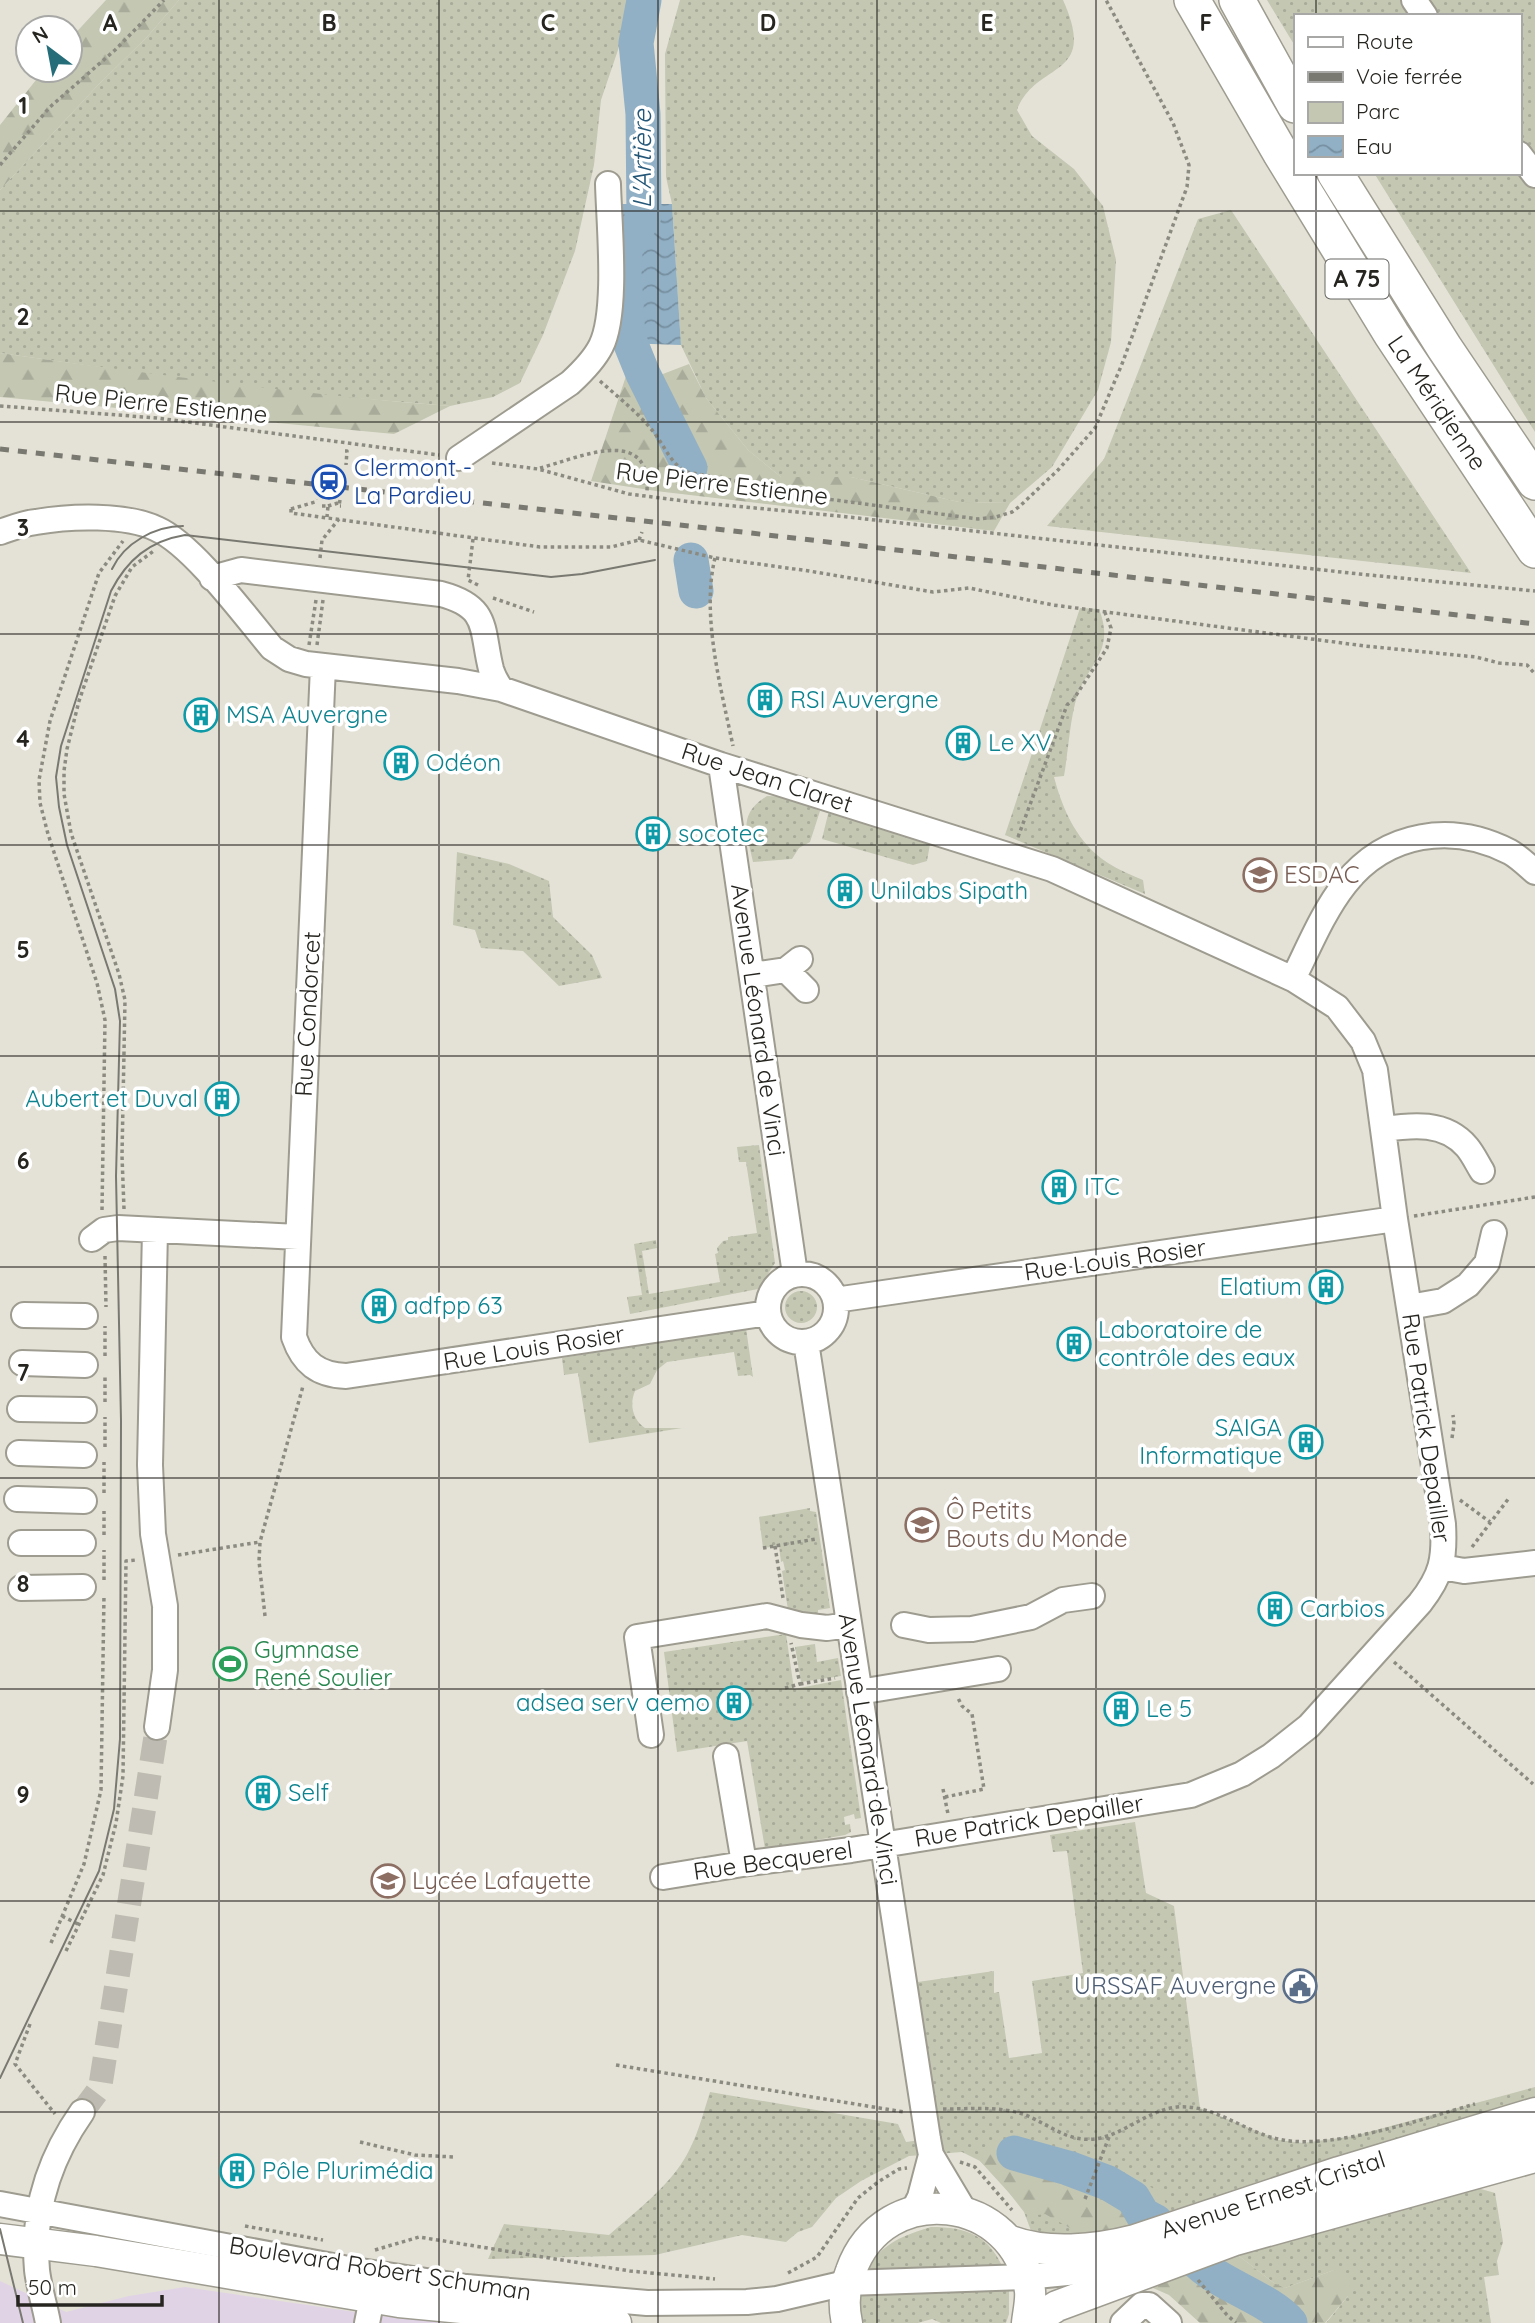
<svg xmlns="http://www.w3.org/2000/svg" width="1535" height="2323" font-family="Quicksand,sans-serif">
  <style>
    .commercial { fill: #e0d3e6 }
    .green { fill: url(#green-dots) }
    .forest { fill: url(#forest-firs) }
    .water { fill: url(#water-waves) }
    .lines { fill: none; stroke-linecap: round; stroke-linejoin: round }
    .river { stroke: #91b0c5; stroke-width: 35 }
    .minor-tunnel { stroke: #bebcb2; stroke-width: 24; stroke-dasharray: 24 12; stroke-linecap: butt }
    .minor-casing { stroke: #9e9c90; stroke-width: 28 }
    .major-casing { stroke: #9e9c90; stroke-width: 33 }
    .highway-casing { stroke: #9e9c90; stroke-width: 38 }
    .path { stroke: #8c8b82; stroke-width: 3.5; stroke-dasharray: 3.5 3.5; stroke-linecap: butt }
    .minor { stroke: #fff; stroke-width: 24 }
    .major { stroke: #fff; stroke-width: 30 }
    .highway { stroke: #fff; stroke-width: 35 }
    .tram { stroke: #7a7971; stroke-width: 2 }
    .rail { stroke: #7a7971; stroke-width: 5; stroke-dasharray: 9 9; stroke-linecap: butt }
    .grid { fill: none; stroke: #262520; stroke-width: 2; stroke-opacity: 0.55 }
    .labels { text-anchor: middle; stroke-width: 7; stroke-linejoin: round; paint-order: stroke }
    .shield { fill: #fff; stroke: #676663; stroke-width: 2 }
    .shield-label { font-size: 23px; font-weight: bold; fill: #262520 }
    .street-label { font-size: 24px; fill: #262520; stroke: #fff }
    .transit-label { font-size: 24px; fill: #164399; stroke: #fff; text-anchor: start }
    .culture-label { font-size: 24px; fill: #0d838f; stroke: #fff; text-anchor: start }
    .education-label { font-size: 24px; fill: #785e54; stroke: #fff; text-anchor: start }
    .leisure-label { font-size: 24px; fill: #27864d; stroke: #fff; text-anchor: start }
    .service-label { font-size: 24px; fill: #4e5e75; stroke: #fff; text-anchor: end }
    .water-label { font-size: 26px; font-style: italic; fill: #245677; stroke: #fff }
    .grid-label { font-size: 23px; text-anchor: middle; font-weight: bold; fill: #262520; stroke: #fff; stroke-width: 7; stroke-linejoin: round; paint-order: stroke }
  </style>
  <defs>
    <pattern id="green-dots" width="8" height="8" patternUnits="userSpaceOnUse" patternTransform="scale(1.75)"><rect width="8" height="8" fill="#c4c7b2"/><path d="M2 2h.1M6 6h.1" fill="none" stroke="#a8ab99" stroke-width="1.8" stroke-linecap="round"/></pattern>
    <pattern id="forest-firs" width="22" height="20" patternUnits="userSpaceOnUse" patternTransform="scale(1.75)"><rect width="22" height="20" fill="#c4c7b2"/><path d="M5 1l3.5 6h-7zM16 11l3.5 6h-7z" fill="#a8ab99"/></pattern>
    <pattern id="water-waves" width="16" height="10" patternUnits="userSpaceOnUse" patternTransform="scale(1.75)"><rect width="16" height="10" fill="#91b0c5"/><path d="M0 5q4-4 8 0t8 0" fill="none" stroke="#768fa0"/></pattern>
  </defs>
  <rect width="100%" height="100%" fill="#e4e2d6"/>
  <path class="commercial" d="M0,2281L66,2312L129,2296L185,2287L403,2319L573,2320L616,2323H0Z"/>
  <path class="green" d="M179,0H635L601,100L594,165L575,251L543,335L520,383L493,397L450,406L318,395L183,379L0,353V190L98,85L147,37Z
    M680,0H1063C1099,80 1036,60 1017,110L1032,136L1074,169L1103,206L1116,260L1111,342L1098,390L1052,467L1010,503L959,502L851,477H781L748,450L706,398L681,345L672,204L666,177L665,54Z
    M1267,0H1535V432L1374,173H1519V16H1295V46Z
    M1231,210L1471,573L1047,526L1104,459L1198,219Z
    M1080,608L1099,609C1116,652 1087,663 1076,700C1070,721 1068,753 1064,776L1054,777C1063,811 1078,844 1108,863C1119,870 1131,875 1143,880L1145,894L1005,835Z
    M767,796L791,797L820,811L810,842L799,848L792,859L753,862C747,833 737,814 767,796Z
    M829,810L930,844L927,861L913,865L822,839Z
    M457,852L509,864L549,881L553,917L592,955L602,978L559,986L523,951L481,948L475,930L453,925Z
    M759,1145L775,1263L758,1289L630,1314L627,1297L642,1295L634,1244L656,1240L657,1248L642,1251L649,1294L720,1282L715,1254L718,1253L717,1248L723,1241L728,1240V1237L757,1233L746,1162H739L737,1147Z
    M785 1307a16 16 0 1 1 32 0a16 16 0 1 1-32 0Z
    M746,1328L753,1377L750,1375L738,1376L734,1352L667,1362L657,1370L650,1384L635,1391C629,1405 633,1420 645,1428H682L589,1443L578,1373L564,1375L562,1358Z
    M810,1508V1511L816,1512L830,1608L818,1610V1616L788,1610L782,1571L785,1570L783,1561L781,1562L779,1546L763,1548L759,1517Z
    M786,1634L794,1689L841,1680L861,1818L855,1819L854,1814L844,1817L845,1825L850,1824L851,1832L845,1835L765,1849L747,1741L677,1752L664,1652Z
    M815,1644L817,1662L838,1658L841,1676L801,1682L795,1647Z
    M1135,1822L1146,1893L1174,1906L1200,2108L1279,2140L1303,2143L1354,2136L1535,2087V2111L1105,2240L1033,2236L1024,2212L1003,2185L980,2161L962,2152L909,2156L861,2181L836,2198L812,2227L798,2232L786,2242L742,2235L655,2255L488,2259L504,2224L609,2235C635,2212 667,2188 685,2158C697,2138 703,2114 710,2092L898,2124L906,2142L927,2139L904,1984L994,1971V1993L999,1992L1009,2058L1042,2053L1032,1981L1083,1973L1067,1851L1053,1852L1050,1835Z
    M1474,2187L1495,2193L1503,2242L1497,2261L1499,2275L1484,2277L1491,2323H1326L1348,2296L1334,2270L1285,2288L1274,2283L1226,2246Z
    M931,2227C967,2227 989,2235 1004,2270L860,2274C884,2245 894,2238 931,2227Z
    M1009,2287V2314L1006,2323H941L932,2319L918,2323H863L860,2311V2291Z"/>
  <path class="forest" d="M106,0H179L147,37L98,85L0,190V125L44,70H70V39Z
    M0,353C150,374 299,394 450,406L394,434L0,397Z
    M689,364L706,398L748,450L781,477H851L959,502L1010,503L994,531L656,491L591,481L626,376L655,377Z
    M1000,2138L1073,2154L1127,2175L1162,2193L1169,2213L1156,2222L1086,2237L1045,2214L1030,2216L980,2161Z
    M1226,2246L1274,2283L1285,2288L1334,2270L1350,2280L1348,2296L1325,2323H1200L1169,2295L1137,2281Z"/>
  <path class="water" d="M615,204H672L681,345L622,343Z"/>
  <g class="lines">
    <path class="river" d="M644,0L636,43L643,114L644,216L625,250L624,272L628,337L643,374L690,468
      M691,560L696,591
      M1014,2153L1068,2168L1108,2183L1133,2198L1143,2215L1156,2222
      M1196,2261C1222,2286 1270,2299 1290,2323"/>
    <path class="minor-tunnel" d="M82,2112L100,2088L157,1727"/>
    <defs>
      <path id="minor" d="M1414,0L1425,16
        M1519,154L1535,175
        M459,458L570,383C582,372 594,360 601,346C618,312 609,224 608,184
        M0,532C12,528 24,523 36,522C70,516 126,514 157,529C193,545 245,616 272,648L289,659L306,664L458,681L501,689L721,765L1052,869L1293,979L1337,1007L1363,1041L1375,1070L1395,1219L1443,1524C1445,1559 1442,1575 1420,1603L1309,1726L1271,1756L1242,1774L1191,1795L851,1850L749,1863L663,1877
        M212,578L241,570L441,594C490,607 481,629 491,669C493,676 497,683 501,689
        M323,666L294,1337C303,1363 318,1375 346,1376L768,1313
        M721,765L795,1274
        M786,970L806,990
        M752,975L786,970L800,959
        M1293,979C1309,947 1323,912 1345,884C1386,832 1452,822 1510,852C1519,857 1527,865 1535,872
        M1383,1129C1412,1125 1445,1121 1467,1147C1473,1154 1477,1163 1482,1171
        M155,1230L150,1465L153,1534L165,1606V1670L157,1727
        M92,1239L104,1230L118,1228L298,1237
        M768 1308a34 34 0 1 1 68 0a34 34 0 1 1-68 0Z
        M835,1300L1395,1219
        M1409,1307L1443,1301L1468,1285L1487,1263L1494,1233
        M24,1315L85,1316
        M806,1342L928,2139L931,2155L965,2212
        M22,1363L85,1365
        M20,1409L84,1410
        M19,1453L84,1455
        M17,1499L84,1501
        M21,1543H83
        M1442,1567L1464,1571L1535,1563
        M21,1588L83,1587
        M904,1625L929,1630L972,1629L1031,1617L1063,1600L1092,1596
        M859,1692L998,1669
        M651,1735L637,1637L767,1616L801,1625L827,1628L849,1625
        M726,1756L744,1863
        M0,2204L354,2270L466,2287L647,2303L747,2302L777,2299L846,2283L1026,2277L1098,2270L1335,2189L1535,2131
        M913,2211L920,2197L931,2155
        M362,2282L372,2298L367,2323
        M48,2323C45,2306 39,2288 37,2270C32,2212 49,2159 82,2112
        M1123,2323L1142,2305H1149L1169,2323"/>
      <path id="major" d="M0,2239L96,2251L399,2302L616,2323
        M1008,2240C1046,2255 1096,2250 1135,2240L1339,2172L1535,2113
        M847,2323C843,2305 844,2288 851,2271C884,2178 1017,2193 1030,2291C1031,2301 1028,2313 1027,2323
        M1030,2323L1057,2306L1235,2240L1535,2157"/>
      <path id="highway" d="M1192,0L1280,152L1392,335L1535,550
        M1237,0L1295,105
        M1335,173L1444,347L1535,482"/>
    </defs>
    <use href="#minor" class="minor-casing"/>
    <use href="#major" class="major-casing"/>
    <use href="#highway" class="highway-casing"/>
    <path class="path" d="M0,165L50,107L115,50L164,0
      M600,381C618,397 637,412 652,430C664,444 670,464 687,472L758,485L782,493L978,519L996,517L1012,512L1020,506L1058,470L1095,428L1122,364L1187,187L1189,165L1173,123L1106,0
      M0,406L157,418L439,455
      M345,451H347L346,465
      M492,463L538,469L629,494L692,502L839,516L1359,574L1535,591
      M540,468C576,459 651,423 647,491
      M340,500L339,506H341
      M322,506H328L327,517
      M328,506L338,503
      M291,509V513L540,547H611L639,540L715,558L809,571L933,592L969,588L1053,605L1365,646L1476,657L1499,663L1527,665L1535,674
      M291,509L315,502L316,499
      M473,539L468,580L480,586
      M639,540L642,532
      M320,558L322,540L339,519
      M715,558C701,615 721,688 733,746
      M493,598L534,612
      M309,645L316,600
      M317,645L323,600
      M1018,837L1067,705L1073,700L1107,648L1111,628L1104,610
      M124,1209L122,1156L125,1000L119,974L71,833L64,794V771L67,749L79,701L115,596L132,567L155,550
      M102,1210L105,1020L97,983L48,834L40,803L39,780L50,721L99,573L123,541
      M1414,1216L1535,1197
      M105,1256L106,1307
      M105,1356V1326
      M105,1402V1375
      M1452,1438L1454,1424L1453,1415
      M105,1447V1417
      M104,1493V1462
      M1460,1500L1490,1522
      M104,1535V1511
      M775,1546L783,1598
      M1472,1547L1509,1498
      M763,1548L816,1539
      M178,1555L260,1542
      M104,1580V1550
      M265,1616L259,1561L260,1542L303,1386
      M1394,1662L1533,1784
      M800,1684L835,1678
      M785,1688L800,1684L791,1643
      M943,1789L948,1814
      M945,1797L984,1789L972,1714L962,1706L958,1698
      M62,1916L80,1925
      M51,1943L84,1864L101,1790L104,1595
      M66,1951L103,1875L116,1823L123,1776L126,1561L136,1560
      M30,2024L15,2064L55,2114
      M616,2065L904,2112
      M943,2109C970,2109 997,2106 1023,2114C1042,2121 1062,2137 1082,2139C1117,2143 1142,2111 1177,2107C1216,2104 1246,2134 1283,2140C1336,2149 1422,2119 1475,2104
      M360,2142L415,2155L454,2157
      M960,2162L975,2167L1012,2210
      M1085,2199L1109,2137
      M245,2226L323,2240
      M375,2250L419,2237L630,2271L715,2279
      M788,2273L817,2257L858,2198L878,2182L899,2169L907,2168
      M1198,2280L1227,2315L1236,2323"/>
    <use href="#minor" class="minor"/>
    <use href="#major" class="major"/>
    <use href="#highway" class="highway"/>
    <path class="tram" d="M112,569C124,543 155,526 183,526
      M0,2078L99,1871L114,1809L120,1739L121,1421L116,1176L120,1021L115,989L67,845L59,807L56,777L61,746L111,591C127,560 149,541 185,535L551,577L582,574L655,560
      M0,2229L23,2323"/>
    <path class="rail" d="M0,449L716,529L1535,624"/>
  </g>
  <path class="grid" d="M219,0V2323M439,0V2323M658,0V2323M877,0V2323M1096,0V2323M1316,0V16M1316,173V2323M0,211H1535M0,422H1535M0,634H1535M0,845H1535M0,1056H1535M0,1267H1535M0,1478H1535M0,1689H1535M0,1901H1535M0,2112H1535"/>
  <defs>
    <symbol id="station-ring" viewBox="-11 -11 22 22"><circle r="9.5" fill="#fff" stroke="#1a4fb4" stroke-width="1.5"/><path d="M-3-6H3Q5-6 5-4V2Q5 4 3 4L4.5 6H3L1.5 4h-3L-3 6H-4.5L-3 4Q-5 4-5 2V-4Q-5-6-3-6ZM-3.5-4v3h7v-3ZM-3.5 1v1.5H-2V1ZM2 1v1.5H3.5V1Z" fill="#1a4fb4"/></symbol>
    <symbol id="building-ring" viewBox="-11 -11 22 22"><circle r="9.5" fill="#fff" stroke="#0f9aa8" stroke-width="1.5"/><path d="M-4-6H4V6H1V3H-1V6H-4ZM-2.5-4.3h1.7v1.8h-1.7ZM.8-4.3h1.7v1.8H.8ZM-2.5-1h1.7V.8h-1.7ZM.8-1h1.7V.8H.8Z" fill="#0f9aa8"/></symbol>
    <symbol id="university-ring" viewBox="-11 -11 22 22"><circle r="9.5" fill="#fff" stroke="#8d6e63" stroke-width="1.5"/><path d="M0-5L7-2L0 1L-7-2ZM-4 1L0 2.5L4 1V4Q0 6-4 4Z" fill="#8d6e63"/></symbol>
    <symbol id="school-ring" viewBox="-11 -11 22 22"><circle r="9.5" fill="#fff" stroke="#8d6e63" stroke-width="1.5"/><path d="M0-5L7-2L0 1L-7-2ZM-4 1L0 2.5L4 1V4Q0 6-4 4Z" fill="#8d6e63"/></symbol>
    <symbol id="stadium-ring" viewBox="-11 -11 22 22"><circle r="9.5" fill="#fff" stroke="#2e9e5b" stroke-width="1.5"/><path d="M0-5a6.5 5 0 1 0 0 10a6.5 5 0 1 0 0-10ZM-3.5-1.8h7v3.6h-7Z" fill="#2e9e5b"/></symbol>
    <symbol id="civic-ring" viewBox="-11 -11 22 22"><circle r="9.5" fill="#fff" stroke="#5c6f8a" stroke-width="1.5"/><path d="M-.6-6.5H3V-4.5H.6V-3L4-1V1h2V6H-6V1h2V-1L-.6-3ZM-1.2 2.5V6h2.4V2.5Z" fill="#5c6f8a"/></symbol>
  </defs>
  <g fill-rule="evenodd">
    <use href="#station-ring" x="310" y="463" width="38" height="38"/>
    <use href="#building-ring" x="746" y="681" width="38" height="38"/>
    <use href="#building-ring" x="182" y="696" width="38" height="38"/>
    <use href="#building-ring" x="944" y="724" width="38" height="38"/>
    <use href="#building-ring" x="382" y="744" width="38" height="38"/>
    <use href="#building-ring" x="634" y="815" width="38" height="38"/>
    <use href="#university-ring" x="1241" y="856" width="38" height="38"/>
    <use href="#building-ring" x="826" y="872" width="38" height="38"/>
    <use href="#building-ring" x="203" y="1080" width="38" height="38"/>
    <use href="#building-ring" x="1040" y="1168" width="38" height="38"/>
    <use href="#building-ring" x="1307" y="1268" width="38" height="38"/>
    <use href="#building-ring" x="360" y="1287" width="38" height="38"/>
    <use href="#building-ring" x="1055" y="1325" width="38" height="38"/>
    <use href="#building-ring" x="1287" y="1423" width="38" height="38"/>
    <use href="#school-ring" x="903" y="1506" width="38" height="38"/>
    <use href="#building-ring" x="1256" y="1590" width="38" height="38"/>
    <use href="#stadium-ring" x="211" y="1645" width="38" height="38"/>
    <use href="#building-ring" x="715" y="1684" width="38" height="38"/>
    <use href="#building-ring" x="1102" y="1690" width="38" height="38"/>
    <use href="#building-ring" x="244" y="1774" width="38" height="38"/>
    <use href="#school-ring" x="369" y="1862" width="38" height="38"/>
    <use href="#civic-ring" x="1281" y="1967" width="38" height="38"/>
    <use href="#building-ring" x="218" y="2152" width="38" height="38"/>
  </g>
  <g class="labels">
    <rect class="shield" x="1325.5" y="259.5" width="63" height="39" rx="5"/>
    <g class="shield-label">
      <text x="1357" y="287">A 75</text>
    </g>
    <g class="street-label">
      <text transform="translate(1437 403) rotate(56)" y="8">La Méridienne</text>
      <text transform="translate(161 404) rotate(6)" y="8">Rue Pierre Estienne</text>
      <text transform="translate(722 484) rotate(7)" y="8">Rue Pierre Estienne</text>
      <text transform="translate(767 778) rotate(18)" y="8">Rue Jean Claret</text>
      <text transform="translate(308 1014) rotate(-87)" y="8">Rue Condorcet</text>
      <text transform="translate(758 1020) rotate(82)" y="8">Avenue Léonard de Vinci</text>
      <text transform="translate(1115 1260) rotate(-8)" y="8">Rue Louis Rosier</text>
      <text transform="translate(534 1348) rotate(-9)" y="8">Rue Louis Rosier</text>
      <text transform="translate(1426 1428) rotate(82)" y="8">Rue Patrick Depailler</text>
      <text transform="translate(868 1749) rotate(81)" y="8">Avenue Léonard de Vinci</text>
      <text transform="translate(1029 1821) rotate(-9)" y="8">Rue Patrick Depailler</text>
      <text transform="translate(773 1861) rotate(-8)" y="8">Rue Becquerel</text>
      <text transform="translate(1273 2195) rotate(-18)" y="8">Avenue Ernest Cristal</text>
      <text transform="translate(380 2269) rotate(9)" y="8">Boulevard Robert Schuman</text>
    </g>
    <g class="transit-label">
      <text x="354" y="476">Clermont -<tspan x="354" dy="28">La Pardieu</tspan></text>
    </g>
    <g class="culture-label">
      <text x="790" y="708">RSI Auvergne</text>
      <text x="226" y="723">MSA Auvergne</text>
      <text x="988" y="751">Le XV</text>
      <text x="426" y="771">Odéon</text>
      <text x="678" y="842">socotec</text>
      <text x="870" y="899">Unilabs Sipath</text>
      <text x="198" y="1107" text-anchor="end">Aubert et Duval</text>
      <text x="1084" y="1195">ITC</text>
      <text x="1302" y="1295" text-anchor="end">Elatium</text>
      <text x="404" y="1314">adfpp 63</text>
      <text x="1098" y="1338">Laboratoire de<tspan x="1098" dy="28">contrôle des eaux</tspan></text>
      <text x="1282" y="1436" text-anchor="end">SAIGA<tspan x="1282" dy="28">Informatique</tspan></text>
      <text x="1300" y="1617">Carbios</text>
      <text x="710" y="1711" text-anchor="end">adsea serv aemo</text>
      <text x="1146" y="1717">Le 5</text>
      <text x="288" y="1801">Self</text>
      <text x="262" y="2179">Pôle Plurimédia</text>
    </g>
    <g class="education-label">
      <text x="1284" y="883">ESDAC</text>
      <text x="946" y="1519">Ô Petits<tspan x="946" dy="28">Bouts du Monde</tspan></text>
      <text x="412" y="1889">Lycée Lafayette</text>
    </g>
    <g class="leisure-label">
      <text x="254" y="1658">Gymnase<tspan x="254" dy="28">René Soulier</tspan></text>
    </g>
    <g class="service-label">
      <text x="1276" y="1994">URSSAF Auvergne</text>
    </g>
    <g class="water-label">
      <text transform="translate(642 159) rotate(-90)" y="9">L'Artière</text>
    </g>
  </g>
  <g class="grid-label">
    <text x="110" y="31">A</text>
    <text x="329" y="31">B</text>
    <text x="548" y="31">C</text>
    <text x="768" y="31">D</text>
    <text x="987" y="31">E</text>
    <text x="1206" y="31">F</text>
    <text x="23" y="114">1</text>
    <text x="23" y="325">2</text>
    <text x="23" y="536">3</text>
    <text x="23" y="747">4</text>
    <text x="23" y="958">5</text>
    <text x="23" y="1169">6</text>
    <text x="23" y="1381">7</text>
    <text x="23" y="1592">8</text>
    <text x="23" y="1803">9</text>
  </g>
  <rect x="1294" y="14" width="228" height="161" fill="#ffffff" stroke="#a8a8a6" stroke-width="2"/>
  <rect x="1308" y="37" width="35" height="10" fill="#ffffff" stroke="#a8a8a6" stroke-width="2"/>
  <text x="1356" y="49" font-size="21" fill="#262520">Route</text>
  <rect x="1308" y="72" width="35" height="10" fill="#7a7971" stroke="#a8a8a6" stroke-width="2"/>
  <text x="1356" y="84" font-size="21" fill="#262520">Voie ferrée</text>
  <rect x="1308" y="102" width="35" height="21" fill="#c4c7b2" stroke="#a8a8a6" stroke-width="2"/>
  <text x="1356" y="119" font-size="21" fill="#262520">Parc</text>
  <rect x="1308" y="136" width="35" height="21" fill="url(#water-waves)" stroke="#a8a8a6" stroke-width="2"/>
  <text x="1356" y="154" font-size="21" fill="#262520">Eau</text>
  <g transform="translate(49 49) rotate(328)"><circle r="33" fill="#ffffff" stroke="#a8a8a6" stroke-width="2"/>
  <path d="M0-5L12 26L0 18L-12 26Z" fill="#256d79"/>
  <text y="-10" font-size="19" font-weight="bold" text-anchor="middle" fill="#262520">N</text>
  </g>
  <path d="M18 2295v10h144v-10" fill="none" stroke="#262520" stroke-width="3.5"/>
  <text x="28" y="2295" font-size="21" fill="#262520" stroke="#ffffff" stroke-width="5" paint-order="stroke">50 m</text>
</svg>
